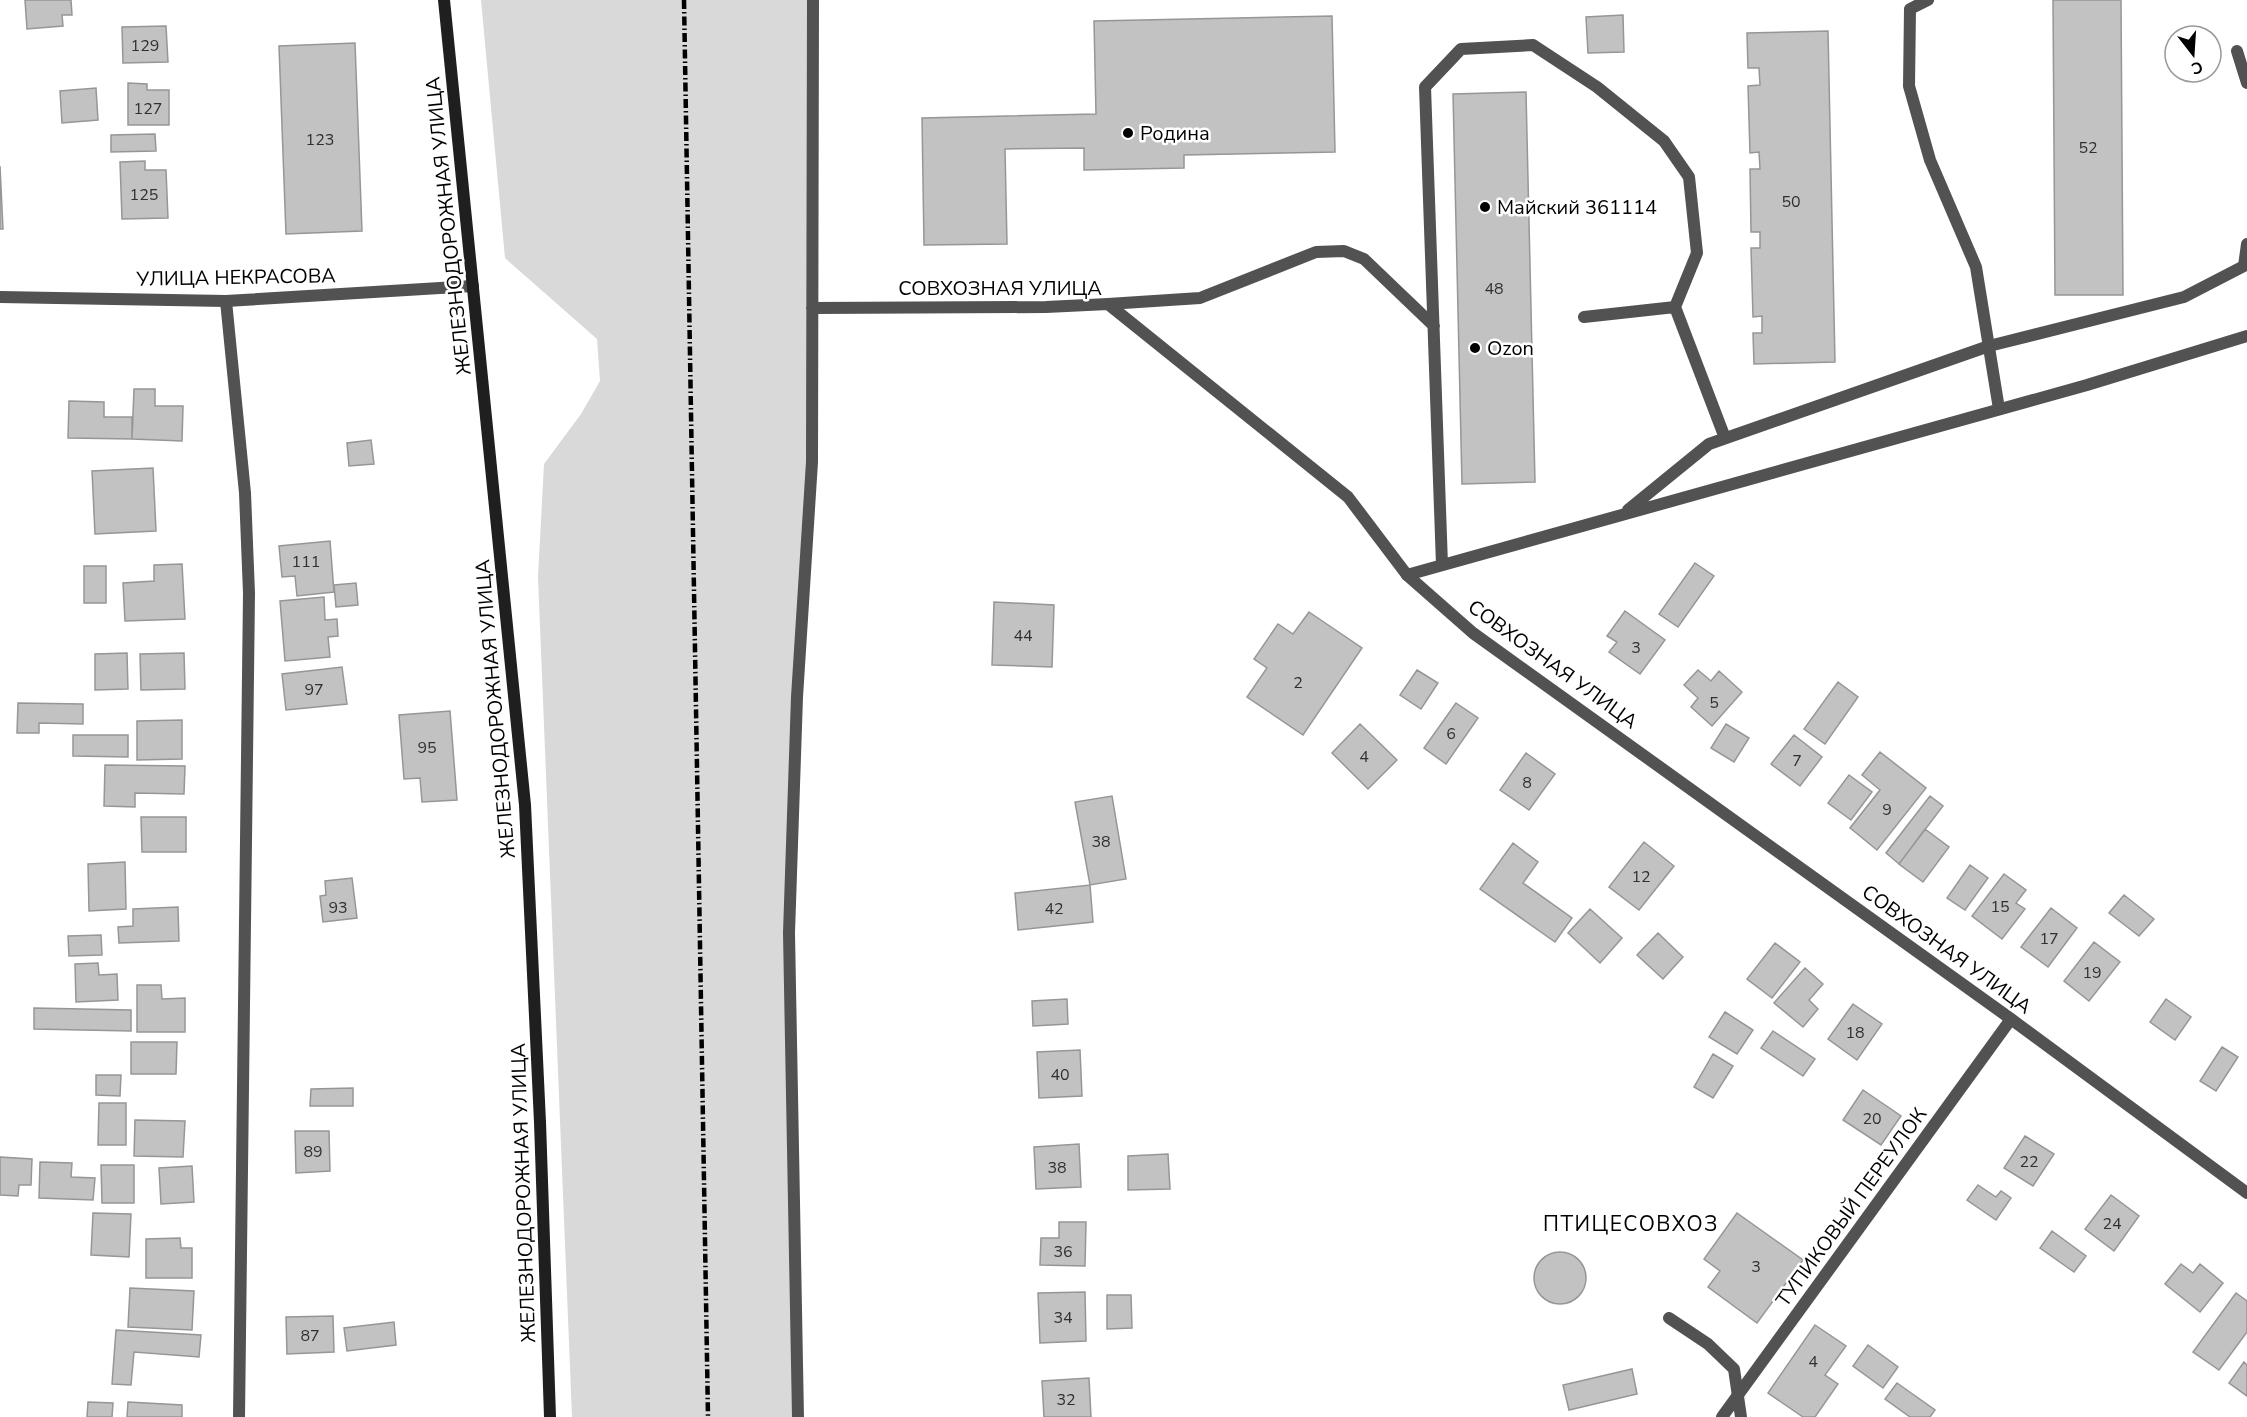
<svg xmlns="http://www.w3.org/2000/svg" width="2247" height="1417" font-family="'Nunito Sans',sans-serif">
  <style>
    .green { fill: #d9d9d9 }
    .building { fill: #c2c2c2; stroke: #969696; stroke-width: 1.5 }
    .lines { fill: none; stroke-linecap: round; stroke-linejoin: round }
    .service { stroke: #525252; stroke-width: 12 }
    .minor { stroke: #525252; stroke-width: 12 }
    .secondary { stroke: #1f1f1f; stroke-width: 12 }
    .rail { stroke: #000; stroke-width: 4.5; stroke-dasharray: 9 3 1.5 3; stroke-linecap: butt }
    .poi-dot { fill: #000; stroke: #fff; stroke-width: 2 }
    .labels { text-anchor: middle; stroke-width: 5; stroke-linejoin: round; paint-order: stroke }
    .number-label { font-size: 16px; fill: #303030 }
    .poi-label { font-size: 20px; fill: #000; stroke: #fff; text-anchor: start }
    .street-label { font-size: 20px; fill: #000; stroke: #fff }
    .neighbourhood-label { font-size: 21px; letter-spacing: 1.5px; fill: #000; stroke: #fff }
  </style>
  <rect width="100%" height="100%" fill="#fff"/>
  <path class="green" d="M481,0H813L812,462L789,933L798,1417H572L538,577L544,464L581,414L600,381L597,339L505,258Z"/>
  <path class="building" d="M25,0H71L72,15H62L63,26L27,29Z
    M2053,0H2121L2123,295H2055Z
    M1623,15L1624,52L1588,53L1586,17Z
    M1332,16L1335,152L1184,155V168L1084,170V148L1005,149L1007,244L924,245L922,118L1096,114L1094,21Z
    M166,26L168,62L123,63L122,27Z
    M1828,31L1835,362L1754,364L1753,333H1762V316L1753,317L1751,248H1760V232H1751L1750,169H1760L1759,152L1750,153L1748,86L1760,85L1759,68H1748L1747,33Z
    M355,43L362,231L286,234L279,46Z
    M128,83L147,84V90H169V125H128Z
    M96,88L98,120L62,123L60,91Z
    M1526,92L1535,482L1462,484L1453,94Z
    M155,134L156,151L111,152V135Z
    M145,161V170H166L168,218L122,219L120,162Z
    M0,166L3,229H0Z
    M134,389H155V406H183L182,441L132,439Z
    M69,401L104,402V417H132V439L68,438Z
    M371,440L374,464L349,466L347,443Z
    M153,468L156,531L95,534L92,471Z
    M330,541L334,592L297,596L295,576L282,577L279,546Z
    M1695,563L1714,576L1678,627L1659,614Z
    M182,564L185,619L125,621L123,583L154,581V565Z
    M84,566H106V603H84Z
    M356,583L358,605L336,607L334,585Z
    M324,597L325,620L337,619L338,636L328,637L330,657L285,661L280,601Z
    M994,602L1054,605L1052,667L992,665Z
    M1625,611L1665,640L1640,674L1609,652L1617,642L1607,636Z
    M1309,612L1362,648L1303,735L1247,697L1267,668L1254,659L1278,624L1293,634Z
    M127,653L128,689L95,690V654Z
    M184,653L185,689L141,690L140,654Z
    M342,667L347,704L286,710L282,674Z
    M1417,670L1438,683L1421,709L1400,695Z
    M1698,670L1711,681L1719,671L1742,692L1712,726L1691,707L1698,698L1684,685Z
    M1838,682L1858,697L1825,744L1804,729Z
    M18,703L83,704V724L39,723V733H17Z
    M1456,703L1478,718L1446,764L1424,748Z
    M450,711L457,800L422,802L420,778L404,779L399,715Z
    M182,720V759L137,760V721Z
    M1360,724L1397,760L1368,789L1332,753Z
    M1726,724L1749,738L1734,762L1711,748Z
    M73,735H128V757L73,756Z
    M1794,735L1822,757L1800,786L1771,764Z
    M1880,752L1926,788L1877,850L1850,828L1880,790L1862,775Z
    M1526,753L1555,774L1529,810L1500,790Z
    M105,765L185,766L184,794L135,793V807L104,806Z
    M1849,775L1872,792L1851,820L1828,803Z
    M1112,796L1126,879L1090,885L1075,802Z
    M1930,796L1943,806L1899,864L1886,853Z
    M141,817H186V852H142Z
    M1925,829L1949,847L1923,882L1899,864Z
    M1644,842L1674,866L1639,910L1609,887Z
    M1513,843L1538,862L1523,883L1572,918L1555,942L1480,889Z
    M125,862L126,909L89,911L88,864Z
    M1970,865L1988,878L1965,910L1947,898Z
    M2004,874L2026,890L2016,903L2025,909L2002,939L1972,916Z
    M352,878L357,918L323,922L320,896L326,895L325,881Z
    M1090,885L1093,922L1018,930L1015,893Z
    M2124,895L2154,919L2139,936L2109,913Z
    M178,907L179,941L119,943L118,927L133,926V909Z
    M2051,908L2077,928L2048,967L2021,947Z
    M1590,909L1622,938L1600,963L1568,933Z
    M1658,933L1683,957L1663,979L1637,955Z
    M101,935L102,955L69,956L68,936Z
    M2094,942L2120,962L2089,1001L2064,981Z
    M1775,943L1800,962L1772,998L1747,979Z
    M98,963L99,975L117,974L118,1000L76,1002L75,964Z
    M1805,968L1823,984L1809,1000L1818,1009L1803,1027L1774,1003Z
    M137,985H161L162,999L185,998V1032H137Z
    M1067,999L1068,1024L1033,1026L1032,1001Z
    M2166,999L2191,1017L2175,1040L2150,1022Z
    M1853,1004L1882,1024L1857,1060L1828,1039Z
    M34,1008L131,1010V1031L34,1029Z
    M1725,1012L1753,1030L1737,1054L1709,1037Z
    M1773,1031L1815,1059L1803,1076L1761,1048Z
    M131,1042H177L176,1074H131Z
    M2222,1047L2238,1057L2216,1091L2200,1081Z
    M1080,1050L1082,1096L1039,1098L1037,1052Z
    M1713,1054L1733,1066L1713,1098L1694,1087Z
    M96,1075H121L120,1096L96,1095Z
    M353,1088V1106H310L311,1089Z
    M1863,1090L1901,1116L1881,1145L1843,1120Z
    M99,1103H126V1145H98Z
    M135,1120L185,1121L183,1157L134,1156Z
    M295,1131H329L330,1171L296,1173Z
    M2025,1136L2054,1154L2033,1186L2004,1168Z
    M1079,1144L1081,1187L1036,1189L1034,1147Z
    M1168,1154L1170,1189L1128,1190V1156Z
    M0,1157L32,1159L31,1185H19L18,1196L0,1195Z
    M40,1162L72,1163L71,1177L95,1178L93,1200L39,1198Z
    M101,1165H134V1203H102Z
    M192,1166L194,1202L161,1204L159,1168Z
    M1978,1185L1996,1197L2001,1191L2011,1198L1996,1220L1967,1200Z
    M2111,1195L2139,1216L2114,1251L2085,1229Z
    M93,1213L131,1214L129,1257L91,1255Z
    M1737,1213L1803,1260L1757,1323L1708,1287L1720,1271L1704,1259Z
    M1059,1222H1086L1085,1266L1040,1265L1041,1238H1059Z
    M2052,1231L2086,1256L2074,1272L2040,1248Z
    M180,1238L181,1248H192V1278H146V1239Z
    M1534 1278a26 26 0 1 1 52 0a26 26 0 1 1-52 0Z
    M2181,1264L2193,1273L2200,1264L2223,1283L2200,1312L2165,1284Z
    M130,1288L194,1291L192,1330L128,1327Z
    M1085,1292L1086,1341L1040,1343L1038,1293Z
    M2236,1293L2247,1301V1332L2219,1370L2193,1352Z
    M1107,1295H1131L1132,1328L1107,1329Z
    M333,1316L334,1352L287,1354L286,1317Z
    M394,1322L396,1345L347,1351L344,1328Z
    M1815,1325L1846,1346L1825,1375L1838,1384L1815,1417H1803L1768,1393Z
    M116,1330L201,1335L199,1357L134,1352L131,1385L112,1384Z
    M1868,1345L1898,1367L1883,1388L1853,1366Z
    M2244,1362L2247,1365V1396L2229,1383Z
    M1632,1369L1637,1394L1569,1410L1563,1385Z
    M1089,1378L1091,1417H1044L1042,1381Z
    M1897,1383L1935,1410L1930,1417H1910L1885,1399Z
    M88,1402L113,1403L112,1417H87Z
    M128,1402L182,1405V1417H127Z"/>
  <g class="lines">
    <path class="service" d="M1928,0L1910,9L1909,86L1930,160L1976,267L1999,409
      M2237,51L2247,83
      M226,301L245,493L249,593L239,1417
      M1108,304L1200,298L1316,252L1344,251L1364,259L1434,326
      M1584,317L1675,307L1725,438
      M1628,510L1709,444L1989,346L2184,297L2244,266L2247,244
      M1442,565L1425,87L1461,49L1533,45L1597,87L1664,141L1689,177L1697,253L1675,307
      M1407,575L2087,385L2247,336
      M1669,1318L1708,1344L1734,1369L1741,1417"/>
    <path class="minor" d="M0,297L226,301L473,286
      M812,308L1046,307L1108,304L1348,497L1407,575L1473,633L2011,1019L2247,1193
      M798,1417L789,933L797,697L812,462L813,0
      M1722,1417L2011,1019"/>
    <path class="secondary" d="M444,0L525,805L540,1122L550,1417"/>
    <path class="rail" d="M684,0L708,1417"/>
  </g>
  <g class="poi-dot">
    <circle cx="1128" cy="133" r="6"/>
    <circle cx="1485" cy="207" r="6"/>
    <circle cx="1475" cy="348" r="6"/>
  </g>
  <g class="labels">
    <g class="number-label">
      <text x="145" y="51">129</text>
      <text x="148" y="114">127</text>
      <text x="320" y="145">123</text>
      <text x="2088" y="153">52</text>
      <text x="144" y="200">125</text>
      <text x="1791" y="207">50</text>
      <text x="1494" y="294">48</text>
      <text x="306" y="567">111</text>
      <text x="1023" y="641">44</text>
      <text x="1636" y="653">3</text>
      <text x="1298" y="688">2</text>
      <text x="314" y="695">97</text>
      <text x="1714" y="708">5</text>
      <text x="1451" y="739">6</text>
      <text x="427" y="753">95</text>
      <text x="1364" y="762">4</text>
      <text x="1797" y="766">7</text>
      <text x="1527" y="788">8</text>
      <text x="1887" y="815">9</text>
      <text x="1101" y="847">38</text>
      <text x="1641" y="882">12</text>
      <text x="2000" y="912">15</text>
      <text x="338" y="913">93</text>
      <text x="1054" y="914">42</text>
      <text x="2049" y="944">17</text>
      <text x="2092" y="978">19</text>
      <text x="1855" y="1038">18</text>
      <text x="1060" y="1080">40</text>
      <text x="1872" y="1124">20</text>
      <text x="313" y="1157">89</text>
      <text x="2029" y="1167">22</text>
      <text x="1057" y="1173">38</text>
      <text x="2112" y="1229">24</text>
      <text x="1063" y="1257">36</text>
      <text x="1756" y="1272">3</text>
      <text x="1063" y="1323">34</text>
      <text x="310" y="1341">87</text>
      <text x="1813" y="1367">4</text>
      <text x="1066" y="1405">32</text>
    </g>
    <g class="poi-label">
      <text x="1140" y="140">Родина</text>
      <text x="1497" y="214">Майский 361114</text>
      <text x="1487" y="355">Ozon</text>
    </g>
    <g class="street-label">
      <text transform="translate(448 226) rotate(-96)" y="7">ЖЕЛЕЗНОДОРОЖНАЯ УЛИЦА</text>
      <text transform="translate(236 277) rotate(-1)" y="7">УЛИЦА НЕКРАСОВА</text>
      <text x="1000" y="295">СОВХОЗНАЯ УЛИЦА</text>
      <text transform="translate(1553 664) rotate(36)" y="7">СОВХОЗНАЯ УЛИЦА</text>
      <text transform="translate(495 709) rotate(-95)" y="7">ЖЕЛЕЗНОДОРОЖНАЯ УЛИЦА</text>
      <text transform="translate(1947 949) rotate(36)" y="7">СОВХОЗНАЯ УЛИЦА</text>
      <text transform="translate(523 1193) rotate(-92)" y="7">ЖЕЛЕЗНОДОРОЖНАЯ УЛИЦА</text>
      <text transform="translate(1851 1207) rotate(-54)" y="7">ТУПИКОВЫЙ ПЕРЕУЛОК</text>
    </g>
    <g class="neighbourhood-label">
      <text x="1631" y="1231">ПТИЦЕСОВХОЗ</text>
    </g>
  </g>
  <g transform="translate(2193 54) rotate(163)"><circle r="28" fill="#ffffff" stroke="#999999" stroke-width="1.5"/>
  <path d="M0-4.5L10 22L0 15L-10 22Z" fill="#000000"/>
  <text y="-9" font-size="16" font-weight="bold" text-anchor="middle" fill="#000000">С</text>
  </g>
</svg>
